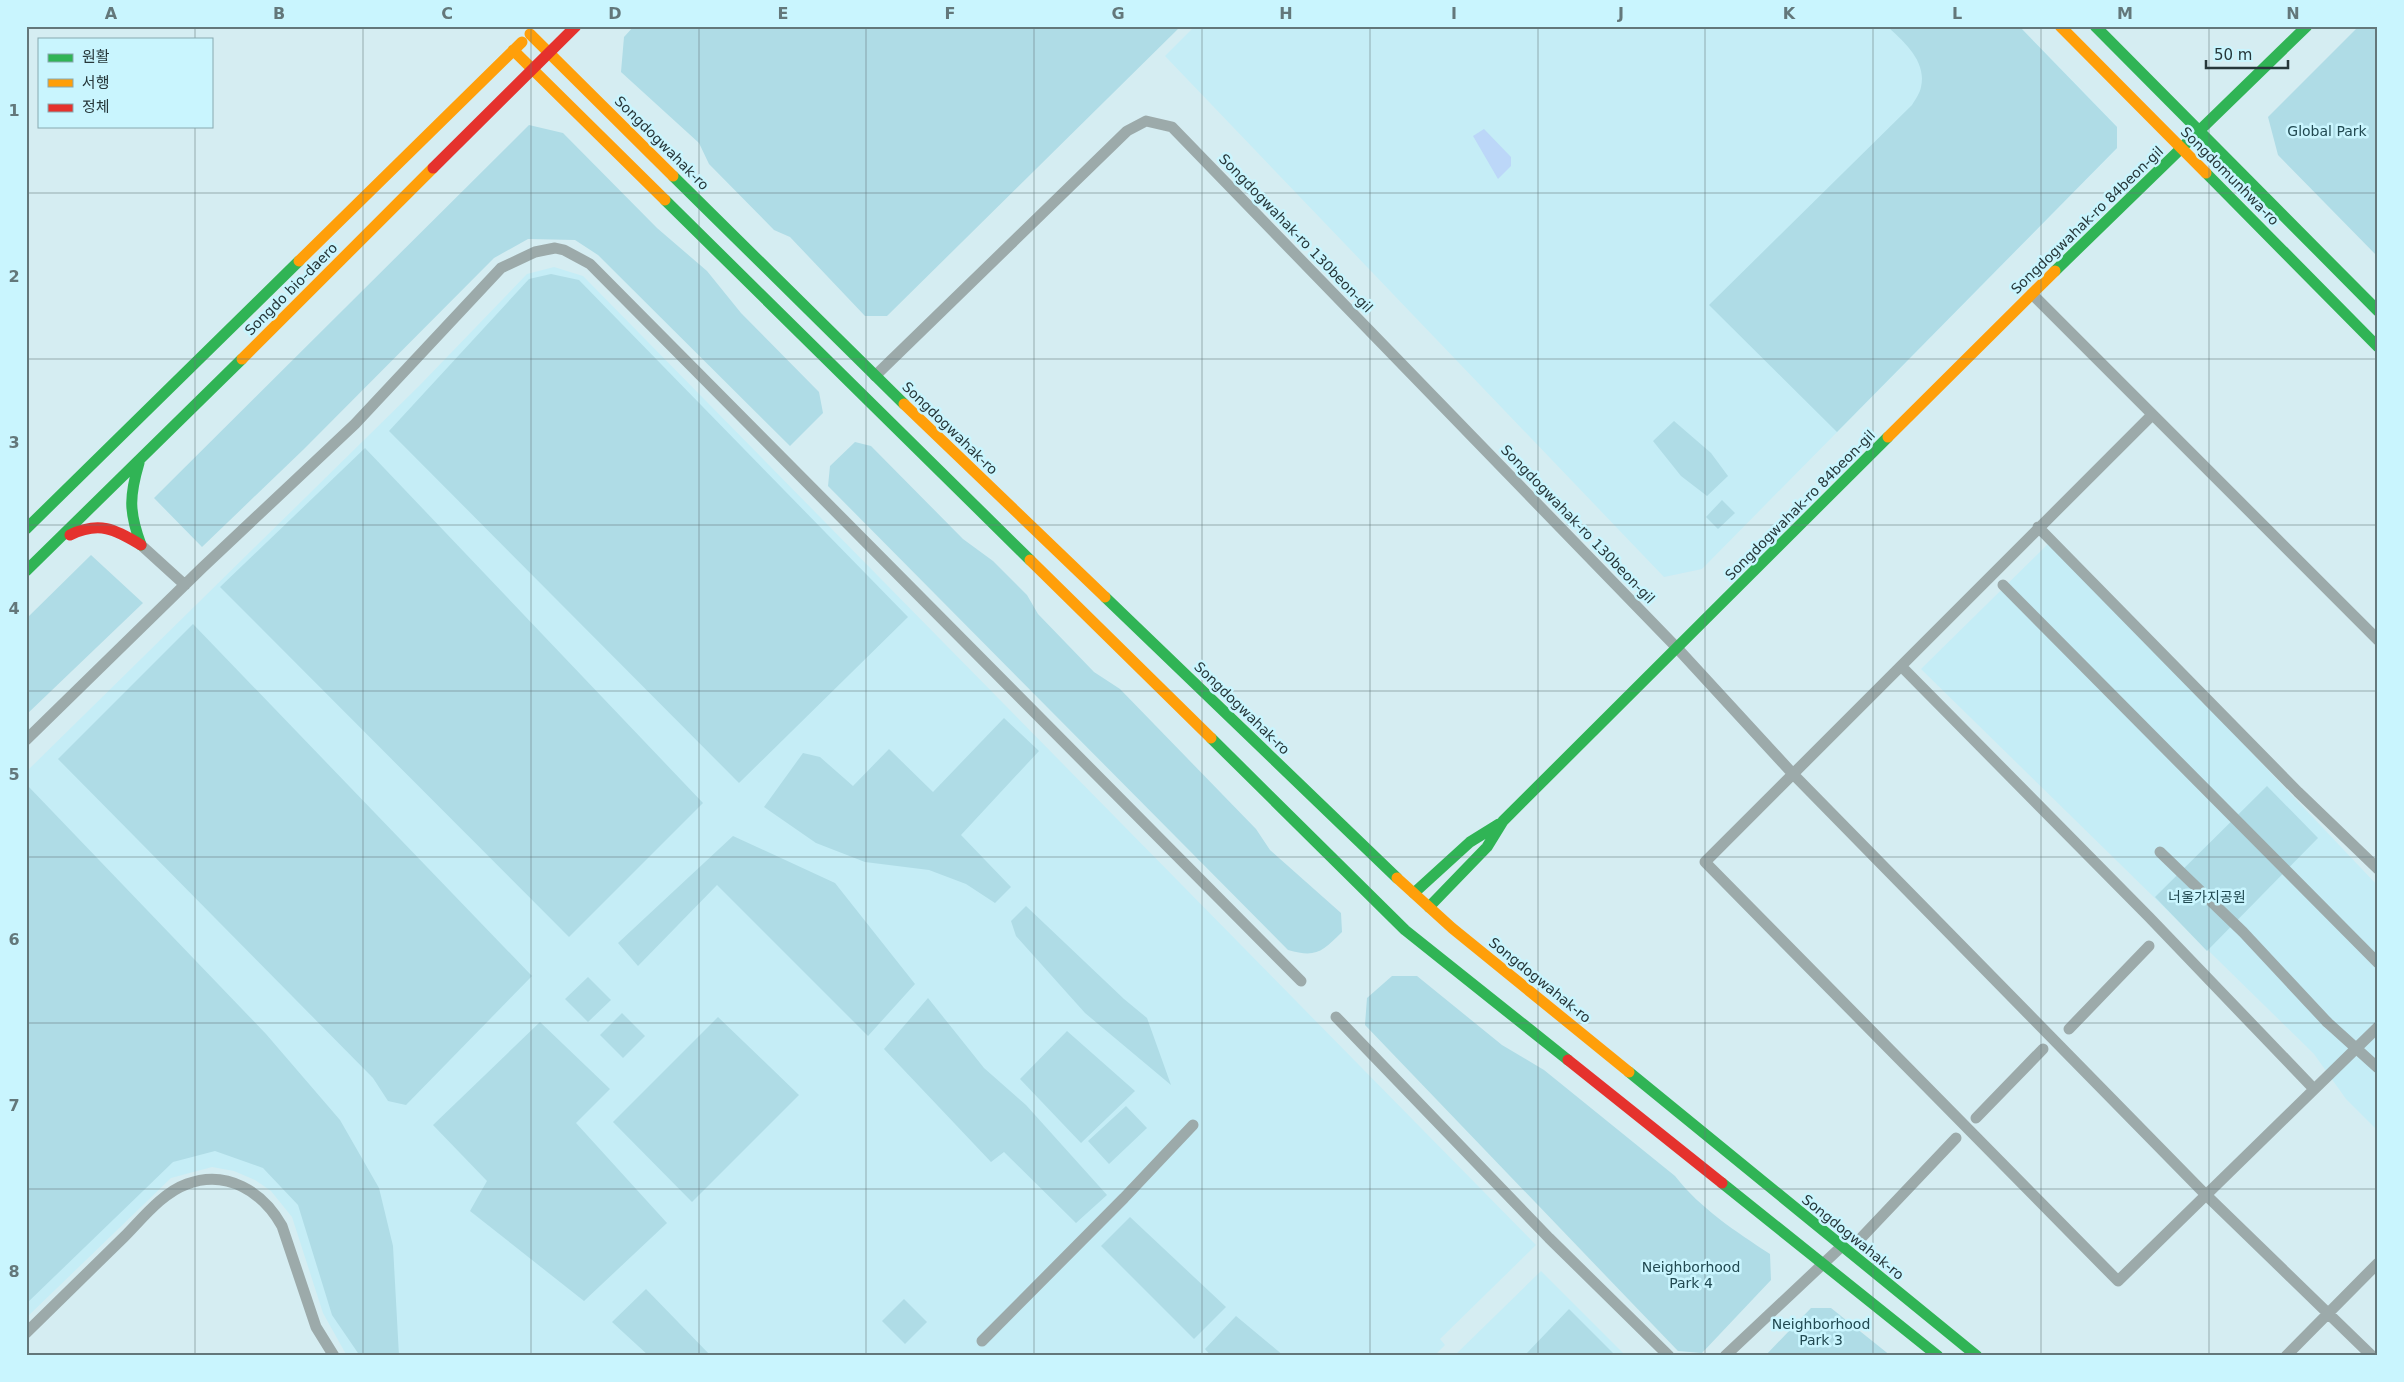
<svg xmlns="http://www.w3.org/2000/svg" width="2404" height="1382" font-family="'DejaVu Sans','Noto Sans KR',sans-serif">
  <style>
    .built { fill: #c5edf6 }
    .green { fill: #afdce6 }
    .water { fill: #bcd7f8 }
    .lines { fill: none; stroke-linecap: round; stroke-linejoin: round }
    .street { stroke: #9caaaa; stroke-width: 11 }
    .fast { stroke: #30b455; stroke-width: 11 }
    .slow { stroke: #ff9f0a; stroke-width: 11 }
    .jam { stroke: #e5322d; stroke-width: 11 }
    .street-bridge { stroke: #9caaaa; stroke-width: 11 }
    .grid { fill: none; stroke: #63777a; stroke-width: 1; stroke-opacity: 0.55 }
    .labels { text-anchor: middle; stroke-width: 5; stroke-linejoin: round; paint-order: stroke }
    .park-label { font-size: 14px; fill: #214951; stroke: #c9f5fe }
    .street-label { font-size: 14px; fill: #26373a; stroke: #c9f5fe }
    .neatline { fill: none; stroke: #63777a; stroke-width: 2 }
    .grid-label { font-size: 16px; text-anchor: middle; font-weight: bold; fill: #63777a }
  </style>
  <rect width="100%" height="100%" fill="#d5edf2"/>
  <path class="built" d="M1195,26H2019L2117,127V148L1702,569L1664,577L1165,56Z
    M554,267L583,276L1536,1245L1440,1339L1445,1345L1434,1356H347L323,1313L292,1217L271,1191L255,1180L234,1171L212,1167L171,1178L26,1318V772L419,386L527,274Z
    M2051,541L2378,886V1131L2346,1099L2314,1054L1921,669Z
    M1541,1271L1626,1356H1454Z"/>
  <path class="green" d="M634,26H1181L887,316H865L790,237L774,230L709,164L699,143L621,72L624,37Z
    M1887,26H2019L2117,127V148L1837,432L1709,305L1912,105C1915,100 1920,93 1921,87C1927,61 1904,42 1887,26Z
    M2359,26H2378V257L2278,155L2268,117Z
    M529,125L563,133L657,228L707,271L741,313L819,392L823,413L790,446L598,255L575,240L528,239L494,258L304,449L202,547L154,498Z
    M551,274L579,280L908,617L739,783L389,431L529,279Z
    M1674,421L1711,453L1728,476L1707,496L1681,476L1653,441Z
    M855,442L871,446L963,539L993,561L1027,595L1038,614L1094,672L1120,689L1256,829L1270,850L1341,913L1342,932C1322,952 1316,958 1288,950L828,486L830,466Z
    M365,448L703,803L569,937L220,587Z
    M1722,500L1735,513L1718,529L1706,517Z
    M91,555L143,603L26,715V619Z
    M193,624L532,976L406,1105L388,1101L373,1078L58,759Z
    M1004,718L1039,751L961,835L1011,887L995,903L966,884L929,870L865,862L816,843L764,807L803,753L820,757L853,786L889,749L933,792Z
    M28,786L266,1034L340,1120L379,1188L393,1246L399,1356H360L332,1315L298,1205L263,1168L215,1151L173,1162L26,1304V788Z
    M2267,786L2318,838L2207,951L2155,897Z
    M733,836L835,883L915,984L868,1036L717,885L638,966L618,943Z
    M1026,906L1124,999L1147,1018L1171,1085L1085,1013L1016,936L1011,921Z
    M1392,976H1417L1502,1045L1544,1070L1675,1176C1701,1209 1735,1231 1770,1254L1771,1280L1702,1353L1678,1351L1365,1025L1367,998Z
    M588,977L611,1000L588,1022L565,999Z
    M928,998L984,1068L1026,1105L1107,1195L1076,1223L1004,1152L991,1162L884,1049Z
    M622,1013L645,1036L623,1058L600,1035Z
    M718,1017L799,1095L692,1202L613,1122Z
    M540,1022L610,1089L576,1123L667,1223L584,1301L470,1211L487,1181L433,1125Z
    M1067,1031L1135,1091L1081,1143L1020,1079Z
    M1126,1106L1147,1128L1109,1164L1088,1141Z
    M1130,1217L1226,1307L1194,1339L1101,1246Z
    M646,1289L711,1356H649L612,1322Z
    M904,1299L927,1322L905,1344L882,1321Z
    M1811,1308H1831L1891,1356H1765Z
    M1569,1309L1616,1356L1526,1354Z
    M1236,1316L1284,1356H1211L1205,1349Z"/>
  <path class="water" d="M1484,129L1511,157V166L1498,179L1473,136Z"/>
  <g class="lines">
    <path class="street" d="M2032,294L2378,640
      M875,376L1127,131L1146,121L1172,127L1678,649L1793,774L2205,1194L2372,1356
      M2152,415L1705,862L2118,1281L2378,1027
      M2038,527L2298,792L2378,869
      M141,545L185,585
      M2003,585L2378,963
      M1901,666L2149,917L2314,1089
      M26,740L202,568L355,424L501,268L535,252L555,248L564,250L590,264L1301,981
      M2160,852L2243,932L2327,1022
      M1336,1017L1549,1238L1669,1356
      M2069,1029L2149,946
      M1976,1118L2043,1049
      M1862,1237L1956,1138
      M26,1333C59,1301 91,1269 124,1237C142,1219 162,1193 187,1184C227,1169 263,1192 282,1226L316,1327L334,1356
      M982,1341L1124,1198L1193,1125
      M1725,1356L1841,1247
      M2286,1356L2378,1263"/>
    <path class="fast" d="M2095,26L2378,311
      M2206,173L2378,347
      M673,176L904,404
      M665,200L1030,560
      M2055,271L2307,26
      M139,463C129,497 129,512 141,545
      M26,529L299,261
      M26,571L242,359
      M1105,597L1397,878
      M1211,738L1405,930L1568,1060
      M1414,893L1470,842L1499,824
      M1429,907L1487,847L1503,821L1888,437
      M1629,1072L1977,1356
      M1722,1183L1938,1356"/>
    <path class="slow" d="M2060,26L2206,173
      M530,34L673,176
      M513,50L665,200
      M299,261L522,42
      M242,359L433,168
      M904,404L1105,597
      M1888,437L2055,271
      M1030,560L1211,738
      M1397,878L1452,928L1629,1072"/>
    <path class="jam" d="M433,168L576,26
      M70,535C99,521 115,529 141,545
      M1568,1060L1722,1183"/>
    <path class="street-bridge" d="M2327,1022L2378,1068"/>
  </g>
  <path class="grid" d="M195,26V39M363,26V1356M531,26V1356M699,26V1356M866,26V1356M1034,26V1356M1202,26V1356M1370,26V1356M1538,26V1356M1705,26V1356M1873,26V1356M2041,26V1356M2209,26V1356M195,126V1356M26,193H2378M26,359H2378M26,525H2378M26,691H2378M26,857H2378M26,1023H2378M26,1189H2378"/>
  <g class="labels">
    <g class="park-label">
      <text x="2327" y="136">Global Park</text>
      <text x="2207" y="902">너울가지공원</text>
      <text x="1691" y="1272">Neighborhood<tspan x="1691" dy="16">Park 4</tspan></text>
      <text x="1821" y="1329">Neighborhood<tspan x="1821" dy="16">Park 3</tspan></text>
    </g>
    <g class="street-label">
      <text transform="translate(662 143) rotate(45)" y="5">Songdogwahak-ro</text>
      <text transform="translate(2230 176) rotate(45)" y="5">Songdomunhwa-ro</text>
      <text transform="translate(2087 220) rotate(-44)" y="5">Songdogwahak-ro 84beon-gil</text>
      <text transform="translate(1296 233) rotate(46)" y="5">Songdogwahak-ro 130beon-gil</text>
      <text transform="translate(291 289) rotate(-45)" y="5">Songdo bio-daero</text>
      <text transform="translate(950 428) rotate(44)" y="5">Songdogwahak-ro</text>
      <text transform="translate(1800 505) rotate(-45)" y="5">Songdogwahak-ro 84beon-gil</text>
      <text transform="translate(1578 524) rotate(46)" y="5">Songdogwahak-ro 130beon-gil</text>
      <text transform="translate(1242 708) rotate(44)" y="5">Songdogwahak-ro</text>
      <text transform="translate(1540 980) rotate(39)" y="5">Songdogwahak-ro</text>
      <text transform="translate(1853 1237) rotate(39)" y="5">Songdogwahak-ro</text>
    </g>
  </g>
  <rect width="2404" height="1382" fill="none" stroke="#c9f5fe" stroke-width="55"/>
  <rect x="38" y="38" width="175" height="90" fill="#c9f5fe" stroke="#88a9b0"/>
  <rect x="48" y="54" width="25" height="8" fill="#30b455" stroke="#88a9b0"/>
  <text x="82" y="62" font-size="15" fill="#26373a">원활</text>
  <rect x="48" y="79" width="25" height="8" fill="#ff9f0a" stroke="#88a9b0"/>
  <text x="82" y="88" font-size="15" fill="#26373a">서행</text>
  <rect x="48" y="104" width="25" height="8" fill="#e5322d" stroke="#88a9b0"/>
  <text x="82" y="112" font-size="15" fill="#26373a">정체</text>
  <path d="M2206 60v8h82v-8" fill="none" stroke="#26373a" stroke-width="2.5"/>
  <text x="2214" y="60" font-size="15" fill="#26373a" stroke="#c9f5fe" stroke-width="4" paint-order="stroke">50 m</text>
  <rect x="28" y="28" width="2348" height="1326" class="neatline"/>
  <g class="grid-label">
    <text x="111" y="19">A</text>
    <text x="279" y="19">B</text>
    <text x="447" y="19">C</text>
    <text x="615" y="19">D</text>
    <text x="783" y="19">E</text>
    <text x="950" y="19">F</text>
    <text x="1118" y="19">G</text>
    <text x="1286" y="19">H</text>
    <text x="1454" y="19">I</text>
    <text x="1621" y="19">J</text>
    <text x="1789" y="19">K</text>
    <text x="1957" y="19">L</text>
    <text x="2125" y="19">M</text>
    <text x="2293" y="19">N</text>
    <text x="14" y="116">1</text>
    <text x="14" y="282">2</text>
    <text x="14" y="448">3</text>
    <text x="14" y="614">4</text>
    <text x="14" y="780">5</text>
    <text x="14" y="945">6</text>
    <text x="14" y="1111">7</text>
    <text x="14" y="1277">8</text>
  </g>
</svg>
